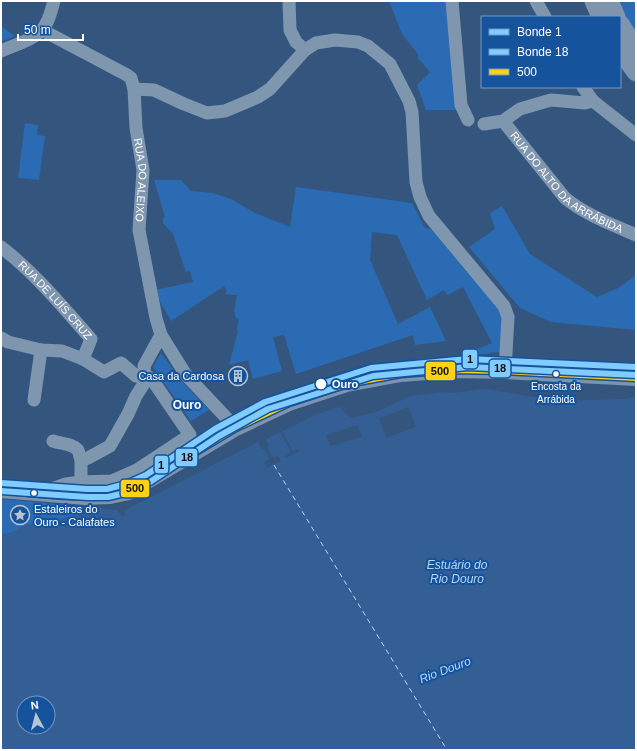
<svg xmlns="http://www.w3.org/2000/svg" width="637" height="751" font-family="Arial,sans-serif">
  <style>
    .green { fill: #2a6bb3 }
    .water { fill: #345f94; fill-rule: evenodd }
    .pier { fill: #34567e }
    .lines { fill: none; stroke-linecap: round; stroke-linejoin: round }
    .ferry { stroke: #b9d8f9; stroke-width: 1; stroke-dasharray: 5 4; stroke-linecap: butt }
    .minor { stroke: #7f96af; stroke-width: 13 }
    .major { stroke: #7e93ad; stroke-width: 16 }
    .highway { stroke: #7f95ae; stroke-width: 19 }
    .bus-1-casing { stroke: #15539d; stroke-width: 9 }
    .bus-1 { stroke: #fcd116; stroke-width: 6 }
    .tram-1-casing { stroke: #15539d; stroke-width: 9 }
    .tram-2-casing { stroke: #15539d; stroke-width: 9 }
    .tram-1 { stroke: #80ccff; stroke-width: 6 }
    .tram-2 { stroke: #80ccff; stroke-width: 6 }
    .bus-dot { fill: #fff; stroke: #15539d; stroke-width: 1.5 }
    .labels { text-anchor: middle; stroke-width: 4; stroke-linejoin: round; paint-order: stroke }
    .bus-label { font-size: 10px; fill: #fff; stroke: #15539d }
    .street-label { font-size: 11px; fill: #fff; stroke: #15539d }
    .poi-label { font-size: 11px; fill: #fff; stroke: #15539d; text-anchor: end }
    .stop-label { font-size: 11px; font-weight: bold; fill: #fff; stroke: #15539d; text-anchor: start }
    .neighbourhood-label { font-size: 12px; font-weight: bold; fill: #fff; stroke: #15539d }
    .water-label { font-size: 12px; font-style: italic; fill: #b9d8f9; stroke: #15539d }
    .line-badge { stroke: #15539d; stroke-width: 1.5 }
    .pale-badge-label { font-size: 11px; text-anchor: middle; font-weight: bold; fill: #111 }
  </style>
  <rect width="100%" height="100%" fill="#34567e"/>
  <path class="green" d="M389,1H449L460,110H426L417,85L430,72L418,58V54L402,34Z
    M616,1H636V33Z
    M1,26L15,36L1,42Z
    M25,123L38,125L37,135L45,136L39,180L18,178Z
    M154,180H181L191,191L212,193L231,199L253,212L290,227L296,187L412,203L425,228L431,229L499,308L503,318L501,352C490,352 481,355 471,355L475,350L492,343L463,287L447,295L444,290L427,300L397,235L372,232L370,260L398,324L430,307L446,341L415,345L413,335L296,374L284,335L273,337L282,371L253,379L248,360L229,365L238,331L237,330L239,318L236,319L234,310L237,295L225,294L227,291L224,286L171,321L156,294L155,290L193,282L190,271L186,272L173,234L163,223V218L165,217Z
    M502,206L530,254L597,297L618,288L636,275V330L551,322L520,308L469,247L495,229L490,213Z
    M161,353L183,383L209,410L191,421L153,367Z
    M1,499L103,508V509L40,524L23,526L11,533L1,534Z"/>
  <path class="water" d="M485,389L560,401L625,399L636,396V750H1V534L11,533L23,526L40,524L103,509L117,510L122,516L125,515V510C170,488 214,464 258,442L262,450L269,446L266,439L317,414L339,407L351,418L376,412L410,396L443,392L453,393ZM24,703H48V727H24Z"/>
  <path class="pier" d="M409,407L416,427L386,438L379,418Z
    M358,425L362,437L330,446L326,435Z
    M282,431L293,451L299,449L300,451L286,458L285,456L291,452L280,432Z
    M267,447L273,458L278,455L281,461L267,468L264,462L270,459L264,449Z"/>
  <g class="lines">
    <path class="ferry" d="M274,465L447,750"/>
    <g class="minor">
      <path d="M289,1L290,30L296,42L305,50"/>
      <path d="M452,1L461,105L468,120"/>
      <path d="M536,1L545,17"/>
      <path id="s1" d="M42,30L127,75L131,78L134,89L136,128L143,170L139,230L156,318L161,335L186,375L236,428"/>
      <path d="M1,51C14,45 31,41 41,31C49,23 51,11 54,1"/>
      <path d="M583,87L593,101L636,135"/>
      <path d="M134,89L154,90L184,104L207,113L225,111L258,97L270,89L305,50L316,43L335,40L358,42L368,46L390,64L409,101L412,112L416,182L420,197L429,216L504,306L508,317L505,371"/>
      <path id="s2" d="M503,121L565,198C586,215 611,224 636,235"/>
      <path d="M484,124L503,121L520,109L551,100L585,103L593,101"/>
      <path id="s3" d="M1,247C35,273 63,307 91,339L83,359"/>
      <path d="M1,338L8,342L41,350L62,351L83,359L104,372L121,363L136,376H144L151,378L190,435L137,470L112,481L81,482L66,484L40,493"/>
      <path d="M34,400L41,350"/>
      <path d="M53,441C62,444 71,443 78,450L81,460V482"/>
      <path d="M81,460L88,458L110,446L128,414L136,396L145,382L144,366L161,335"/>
    </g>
    <path class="major" d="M1,490L85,497L110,496L129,492L236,428L289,403L347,384L401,374L453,370L505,371L636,378"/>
    <path class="highway" d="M594,1L601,17
      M609,1L616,17
      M620,24L636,49
      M620,50L636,72"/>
    <defs>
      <path id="bus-1" d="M1,490C44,494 87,501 129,492L236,428L289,403L347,384L401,374L453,370L505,371L636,378"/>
    </defs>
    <use href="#bus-1" class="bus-1-casing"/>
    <use href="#bus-1" class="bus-1"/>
    <defs>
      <path id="tram-1" d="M1,483L87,489H107L126,484L146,475L215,429L265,402L371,368L468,359L636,367"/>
      <path id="tram-2" d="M1,491L87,497H108L129,492L150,482L219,436L268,409L373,376L468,367L636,375"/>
    </defs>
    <use href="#tram-1" class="tram-1-casing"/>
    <use href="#tram-2" class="tram-2-casing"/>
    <use href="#tram-1" class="tram-1"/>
    <use href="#tram-2" class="tram-2"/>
  </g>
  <defs>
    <symbol id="building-ring" viewBox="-11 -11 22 22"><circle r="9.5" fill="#15539d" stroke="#b8c4d2" stroke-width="1.5"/><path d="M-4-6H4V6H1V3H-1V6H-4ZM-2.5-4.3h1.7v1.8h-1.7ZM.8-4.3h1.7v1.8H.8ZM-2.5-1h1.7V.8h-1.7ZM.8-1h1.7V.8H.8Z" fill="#b8c4d2"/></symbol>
    <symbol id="sight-ring" viewBox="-11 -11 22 22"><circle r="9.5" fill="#15539d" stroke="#b8c4d2" stroke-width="1.5"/><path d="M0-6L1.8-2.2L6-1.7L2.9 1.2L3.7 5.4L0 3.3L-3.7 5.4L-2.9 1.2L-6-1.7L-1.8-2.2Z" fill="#b8c4d2"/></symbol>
  </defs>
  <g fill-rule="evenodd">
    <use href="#building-ring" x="227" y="365" width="22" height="22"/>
    <use href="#sight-ring" x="9" y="504" width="22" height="22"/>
  </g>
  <g class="bus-dot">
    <circle cx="556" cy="374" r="3.5"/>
    <circle cx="321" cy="384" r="6"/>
    <circle cx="34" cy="493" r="3.5"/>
  </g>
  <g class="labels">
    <g class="bus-label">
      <text x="556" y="390">Encosta da<tspan x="556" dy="13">Arrábida</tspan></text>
    </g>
    <g class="street-label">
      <text dy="4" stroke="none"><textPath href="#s2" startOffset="90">RUA DO ALTO DA ARRÁBIDA</textPath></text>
      <text dy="4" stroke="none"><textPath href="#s1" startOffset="204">RUA DO ALEIXO</textPath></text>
      <text dy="4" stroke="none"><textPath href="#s3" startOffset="76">RUA DE LUÍS CRUZ</textPath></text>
    </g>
    <g class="poi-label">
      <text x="224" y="380">Casa da Cardosa</text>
      <text x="34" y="513" text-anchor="start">Estaleiros do<tspan x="34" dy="13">Ouro - Calafates</tspan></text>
    </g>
    <g class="stop-label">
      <text x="332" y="388">Ouro</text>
    </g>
    <g class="neighbourhood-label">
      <text x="187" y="409">Ouro</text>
    </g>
    <g class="water-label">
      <text x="457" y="569">Estuário do<tspan x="457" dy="14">Rio Douro</tspan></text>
      <text transform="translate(445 670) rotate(-21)" y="4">Rio Douro</text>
    </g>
  </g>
  <g class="line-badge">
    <rect x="462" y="349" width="16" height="20" rx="4" fill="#80ccff"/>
    <rect x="489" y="359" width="22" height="19" rx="4" fill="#80ccff"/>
    <rect x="425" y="361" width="31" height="20" rx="4" fill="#fcd116"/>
    <rect x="175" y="448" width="23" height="19" rx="4" fill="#80ccff"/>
    <rect x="154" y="455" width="15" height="19" rx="4" fill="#80ccff"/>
    <rect x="120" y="479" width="30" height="19" rx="4" fill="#fcd116"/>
  </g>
  <g class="pale-badge-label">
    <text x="470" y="363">1</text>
    <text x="500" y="372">18</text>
    <text x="440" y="375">500</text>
    <text x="187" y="461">18</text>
    <text x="161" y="469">1</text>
    <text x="135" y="492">500</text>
  </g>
  <rect width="637" height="751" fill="none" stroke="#ffffff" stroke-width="4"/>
  <rect x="481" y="16" width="140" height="72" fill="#15539d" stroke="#7398c4"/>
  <rect x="489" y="29" width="20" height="6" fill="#80ccff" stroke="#7398c4"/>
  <text x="517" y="36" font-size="12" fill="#ffffff">Bonde 1</text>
  <rect x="489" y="49" width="20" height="6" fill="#80ccff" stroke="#7398c4"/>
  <text x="517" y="56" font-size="12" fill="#ffffff">Bonde 18</text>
  <rect x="489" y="69" width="20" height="6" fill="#fcd116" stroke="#7398c4"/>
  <text x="517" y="76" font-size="12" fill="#ffffff">500</text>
  <g transform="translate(36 715) rotate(353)"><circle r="19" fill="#15539d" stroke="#7398c4"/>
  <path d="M0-3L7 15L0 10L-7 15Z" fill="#b8c4d2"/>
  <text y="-6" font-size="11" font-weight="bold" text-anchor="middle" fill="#ffffff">N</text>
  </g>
  <path d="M18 34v6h65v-6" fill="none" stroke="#ffffff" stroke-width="2"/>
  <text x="24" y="34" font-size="12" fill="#ffffff" stroke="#15539d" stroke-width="3" paint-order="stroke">50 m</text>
</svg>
